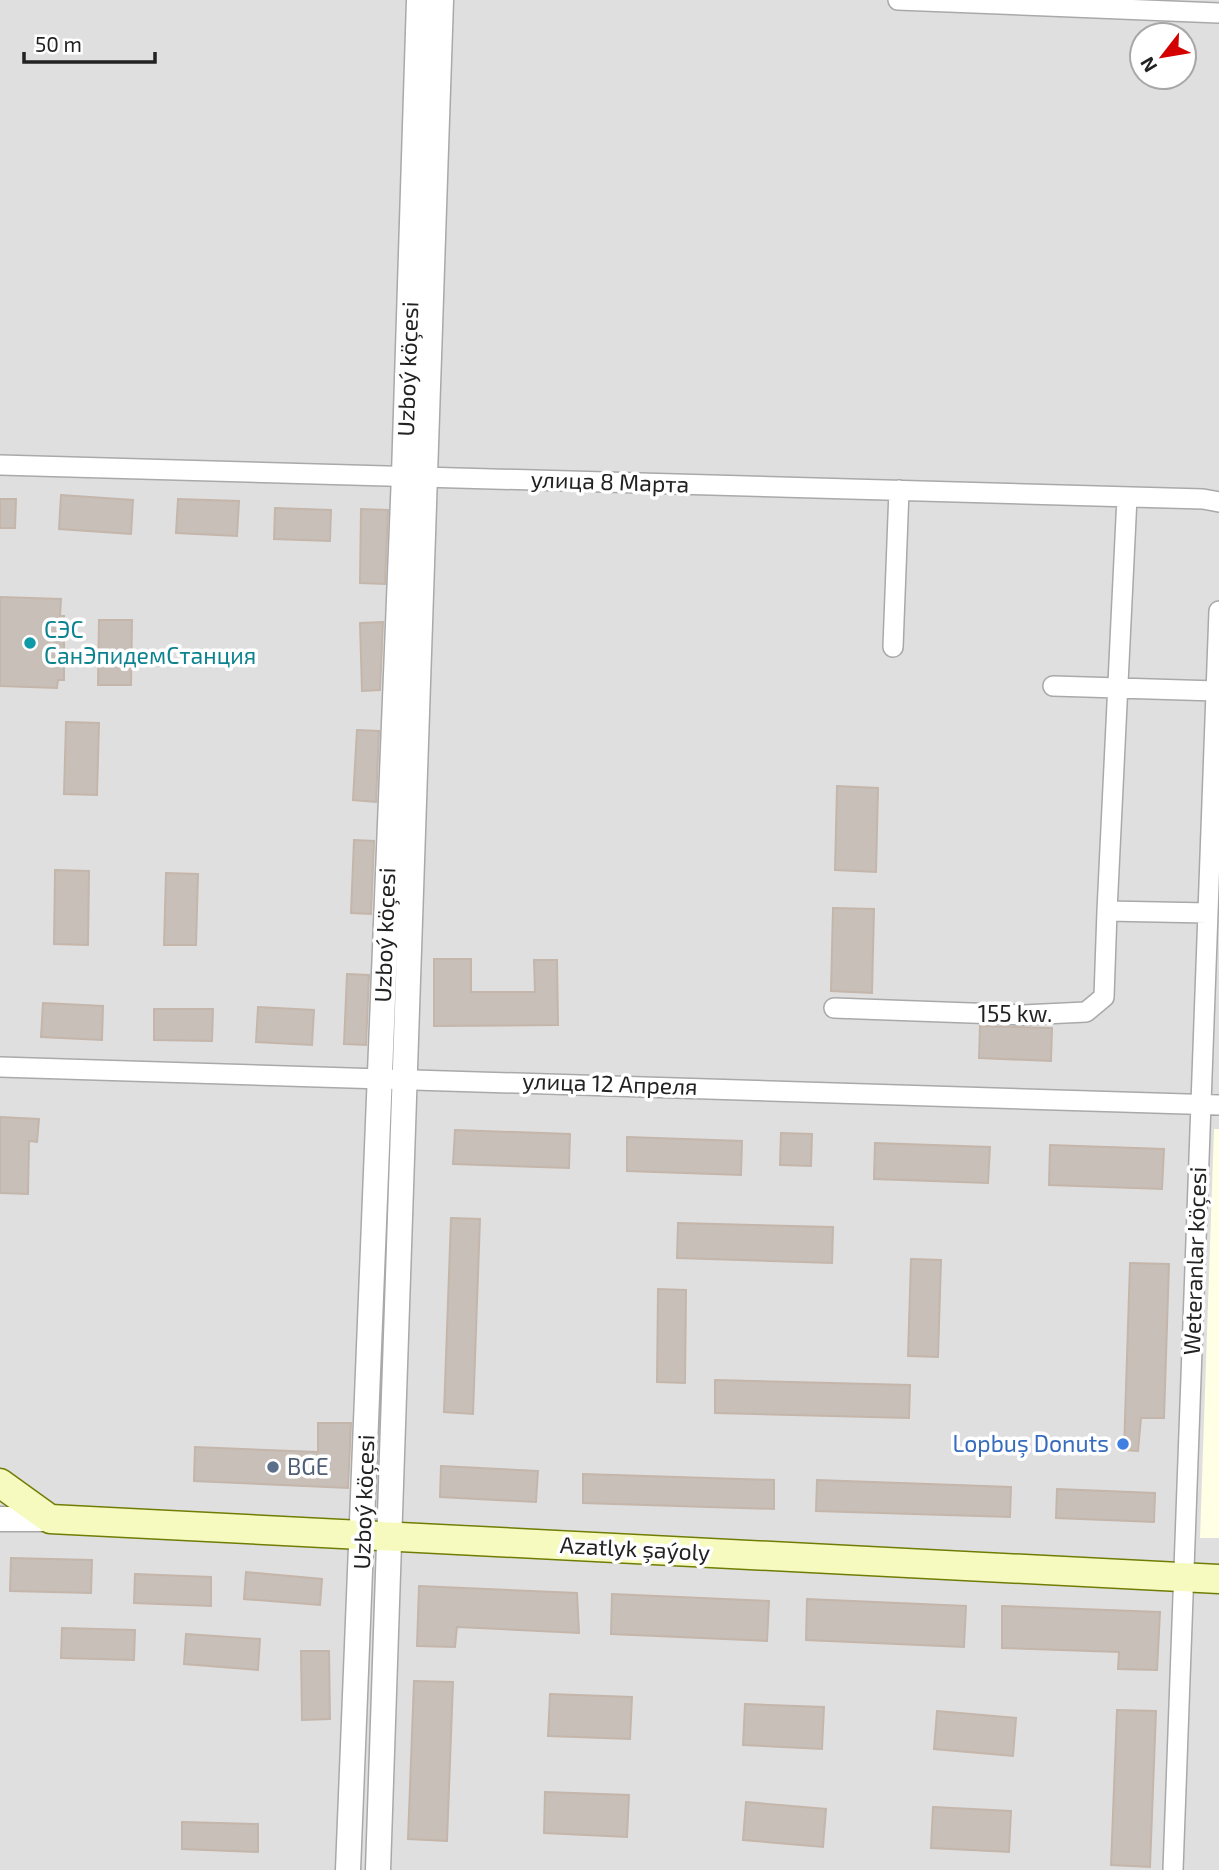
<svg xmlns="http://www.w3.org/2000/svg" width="1219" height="1870" font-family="'Exo 2',sans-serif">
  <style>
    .residential { fill: #e0dfdf; fill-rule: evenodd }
    .education { fill: #ffffe5 }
    .building { fill: #c7bfb8; stroke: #c4b6ab; stroke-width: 2 }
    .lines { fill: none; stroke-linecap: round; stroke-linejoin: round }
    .minor-casing { stroke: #a9a9a9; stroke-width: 22 }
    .tertiary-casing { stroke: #a9a9a9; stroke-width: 27 }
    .secondary-casing { stroke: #707d05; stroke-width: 31 }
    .minor { stroke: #fff; stroke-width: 19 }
    .tertiary { stroke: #fff; stroke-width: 24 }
    .secondary { stroke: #f7fabf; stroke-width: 28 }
    .culture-dot { fill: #0f9aa8; stroke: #fff; stroke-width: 2.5 }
    .shop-dot { fill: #3f7fe0; stroke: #fff; stroke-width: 2.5 }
    .service-dot { fill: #5c6f8a; stroke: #fff; stroke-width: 2.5 }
    .labels { text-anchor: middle; stroke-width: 7; stroke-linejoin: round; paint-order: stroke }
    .street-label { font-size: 23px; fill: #222; stroke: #fff }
    .culture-label { font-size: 23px; fill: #0d838f; stroke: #fff; text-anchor: start }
    .shop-label { font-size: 23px; fill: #366cbe; stroke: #fff; text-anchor: end }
    .service-label { font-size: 23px; fill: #4e5e75; stroke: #fff; text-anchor: start }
  </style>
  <rect width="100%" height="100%" fill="#f2efe9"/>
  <path class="residential" d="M0,0H1219V1870H0ZM1142,35H1184V77H1142Z"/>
  <path class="education" d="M1214,1129H1219V1538H1200Z"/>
  <path class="building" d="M61,495L133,500L131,534L59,529Z
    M0,499H16L15,528H0Z
    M178,499L239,501L237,536L176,533Z
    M275,508L331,510L330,541L274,539Z
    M361,509L388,510L385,584L360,583Z
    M0,597L61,599L60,616H64V680H58L57,688L0,686Z
    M99,620H132L131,685H98Z
    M383,622L380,690L362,691L360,623Z
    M66,722L99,723L97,795L64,794Z
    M357,730L379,731L376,802L353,800Z
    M837,786L878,788L876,872L835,870Z
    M354,840L374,841L371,914L351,913Z
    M55,870L89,871L88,945L54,944Z
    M166,873L198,874L196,945H164Z
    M833,908L874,909L872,993L831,991Z
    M434,959H471V992H535L534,960H557L558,1025L434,1026Z
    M347,974L369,975L366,1045L344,1044Z
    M43,1003L103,1006L102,1040L41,1037Z
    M258,1007L314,1010L312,1045L256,1042Z
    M154,1009H213L212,1041L154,1040Z
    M980,1026L1052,1028L1051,1061L979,1058Z
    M0,1117L39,1119L37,1142L29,1141L28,1194L0,1193Z
    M455,1130L570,1134L569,1168L453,1164Z
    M781,1133L812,1134L811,1166L780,1165Z
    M627,1137L742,1141L741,1175L627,1171Z
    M875,1143L990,1147L988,1183L874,1179Z
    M1050,1145L1164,1149L1162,1189L1049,1185Z
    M451,1218L480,1219L473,1414L444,1412Z
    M678,1223L833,1227L832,1263L677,1258Z
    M911,1259L941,1260L938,1357L908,1356Z
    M1130,1263L1169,1264L1164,1418H1141L1138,1451L1124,1450Z
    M658,1289L686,1290L685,1383L657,1382Z
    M715,1380L910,1385L909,1418L715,1413Z
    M318,1423H351L348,1488L194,1481L195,1447L318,1452Z
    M441,1466L538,1471L536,1502L440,1497Z
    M583,1474L774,1480V1509L583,1503Z
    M817,1480L1011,1487L1010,1517L816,1511Z
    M1057,1489L1155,1493L1154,1522L1056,1518Z
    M11,1558L92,1560L91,1593L10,1591Z
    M246,1572L322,1579L320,1605L244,1599Z
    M135,1574L211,1577V1606L134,1603Z
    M419,1586L577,1593L579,1633L457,1627L455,1647L417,1646Z
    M612,1594L769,1601L767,1641L611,1634Z
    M807,1599L966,1606L964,1647L806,1640Z
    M1002,1606L1160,1612L1157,1670L1118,1669L1119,1652L1002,1648Z
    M62,1628L135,1630L134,1660L61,1658Z
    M186,1634L260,1639L258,1670L184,1664Z
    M301,1651H329L330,1719L302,1720Z
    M414,1681L453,1682L447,1841L408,1839Z
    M550,1694L632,1697L630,1739L548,1736Z
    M745,1704L824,1707L822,1749L743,1745Z
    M1117,1710L1156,1711L1150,1867L1111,1865Z
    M937,1711L1016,1718L1013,1756L934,1749Z
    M545,1792L629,1795L627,1837L544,1833Z
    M746,1802L826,1809L823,1847L743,1840Z
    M933,1807L1011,1811L1009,1852L931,1848Z
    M182,1822L258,1824V1852L182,1849Z"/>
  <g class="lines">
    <defs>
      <path id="minor" d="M898,0L1219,13
        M0,465L1203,499L1219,502
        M1127,497L1107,911L1208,913
        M893,647L899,490
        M1053,686L1216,691
        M834,1008L1023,1015L1086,1012L1104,997L1107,911
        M0,1067L1219,1105
        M1173,1870L1219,611"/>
      <path id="tertiary" d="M0,1519H50
        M348,1870L404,475L419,0
        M378,1870L441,0"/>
      <path id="secondary" d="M0,1483L50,1519L1219,1579"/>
    </defs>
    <use href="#minor" class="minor-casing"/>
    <use href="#tertiary" class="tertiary-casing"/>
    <use href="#secondary" class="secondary-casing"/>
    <use href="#minor" class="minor"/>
    <use href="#tertiary" class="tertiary"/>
    <use href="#secondary" class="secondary"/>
  </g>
  <circle class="culture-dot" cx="30" cy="643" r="7"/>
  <circle class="shop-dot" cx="1123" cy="1444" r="7"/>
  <circle class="service-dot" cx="273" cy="1467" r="7"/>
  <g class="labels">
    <g class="street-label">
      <text transform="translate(408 369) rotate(-88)" y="8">Uzboý köçesi</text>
      <text transform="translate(610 482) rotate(2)" y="8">улица 8 Марта</text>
      <text transform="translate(385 935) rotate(-88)" y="8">Uzboý köçesi</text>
      <text x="1015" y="1022">155 kw.</text>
      <text transform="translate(610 1084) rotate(2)" y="8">улица 12 Апреля</text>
      <text transform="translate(1195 1261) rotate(-88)" y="8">Weteranlar köçesi</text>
      <text transform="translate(364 1502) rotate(-88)" y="8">Uzboý köçesi</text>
      <text transform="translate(635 1549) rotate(3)" y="8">Azatlyk şaýoly</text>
    </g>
    <g class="culture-label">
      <text x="44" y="638">СЭС<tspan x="44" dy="26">СанЭпидемСтанция</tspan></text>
    </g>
    <g class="shop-label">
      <text x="1109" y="1452">Lopbuş Donuts</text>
    </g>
    <g class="service-label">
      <text x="287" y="1475">BGE</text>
    </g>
  </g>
  <g transform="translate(1163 56) rotate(239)"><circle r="33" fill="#ffffff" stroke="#a7a7a7" stroke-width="2"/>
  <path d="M0-5L12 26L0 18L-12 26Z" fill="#d40000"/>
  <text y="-10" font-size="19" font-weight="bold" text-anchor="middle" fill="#222222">N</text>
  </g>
  <path d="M24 52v10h131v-10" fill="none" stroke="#222222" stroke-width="3.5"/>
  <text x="35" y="52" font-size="21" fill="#222222" stroke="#ffffff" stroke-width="5" paint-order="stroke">50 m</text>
</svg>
